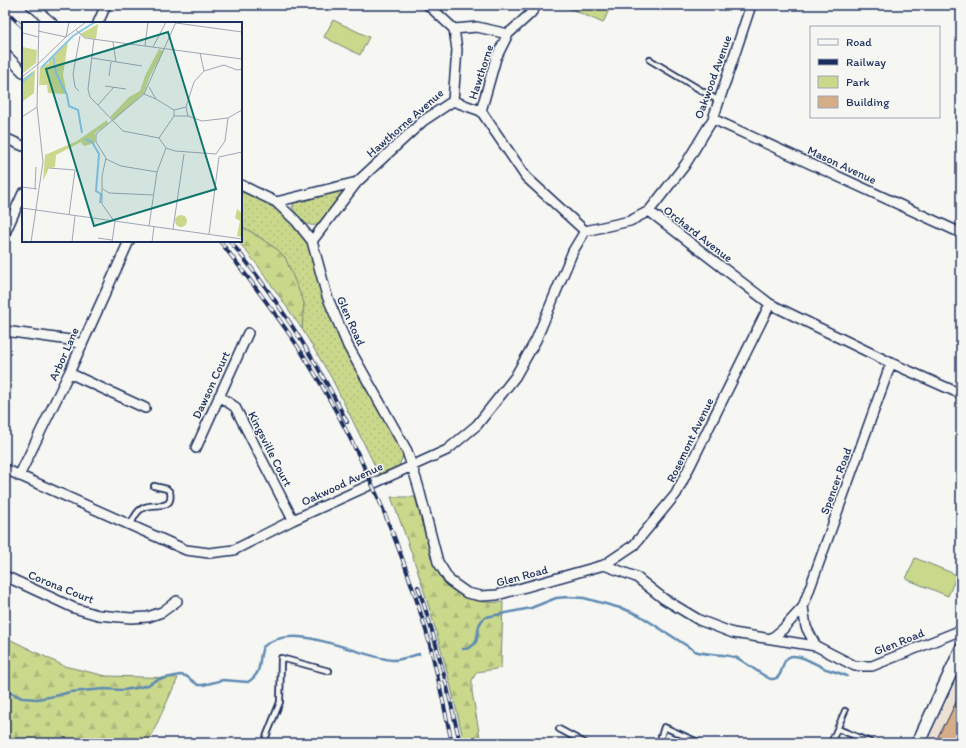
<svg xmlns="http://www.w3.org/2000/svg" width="966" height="748" font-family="Itim,sans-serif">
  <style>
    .built { fill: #ece0d2 }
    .green { fill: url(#green-dots); stroke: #728475 }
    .forest { fill: url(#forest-firs); stroke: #728475 }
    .pitch { fill: #cad88c; stroke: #728475 }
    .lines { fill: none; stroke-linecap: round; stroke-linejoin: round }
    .stream { stroke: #5e8ab3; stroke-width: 2.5 }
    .building { fill: #d5ad86; stroke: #1b2f5e }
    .service-casing { stroke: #1b2f5e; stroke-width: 8 }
    .minor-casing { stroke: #1b2f5e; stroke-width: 12 }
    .secondary-casing { stroke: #1b2f5e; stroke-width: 15 }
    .service { stroke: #f6f6f2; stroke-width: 4.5 }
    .minor { stroke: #f6f6f2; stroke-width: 9 }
    .secondary { stroke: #f6f6f2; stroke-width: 12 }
    .rail-casing { stroke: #1b2f5e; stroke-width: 4 }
    .rail { stroke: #f6f6f2; stroke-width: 2.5; stroke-dasharray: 8; stroke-linecap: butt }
    .labels { text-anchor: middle; stroke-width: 3; stroke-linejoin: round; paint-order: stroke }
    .street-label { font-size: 12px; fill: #1b2f5e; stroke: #f6f6f2 }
    .inset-river { fill: none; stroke: #8bc6eb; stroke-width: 2 }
    .inset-road { fill: none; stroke: #9ea6b7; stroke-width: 1 }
    .view { fill: #0f766e; fill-opacity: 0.15; stroke: #0f766e; stroke-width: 2 }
    .inset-edge { fill: none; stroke: #1b2f5e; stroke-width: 2 }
  </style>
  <defs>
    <pattern id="green-dots" width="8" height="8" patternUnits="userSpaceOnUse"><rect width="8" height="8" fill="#cad88c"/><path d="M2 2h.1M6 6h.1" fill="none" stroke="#adba7b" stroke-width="1.8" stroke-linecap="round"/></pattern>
    <pattern id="forest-firs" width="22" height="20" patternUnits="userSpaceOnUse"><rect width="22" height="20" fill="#cad88c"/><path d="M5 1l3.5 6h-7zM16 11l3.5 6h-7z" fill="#adba7b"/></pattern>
  </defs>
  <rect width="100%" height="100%" fill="#f6f6f2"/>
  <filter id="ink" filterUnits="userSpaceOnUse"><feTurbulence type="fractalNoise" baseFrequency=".025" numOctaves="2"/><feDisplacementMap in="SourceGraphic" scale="8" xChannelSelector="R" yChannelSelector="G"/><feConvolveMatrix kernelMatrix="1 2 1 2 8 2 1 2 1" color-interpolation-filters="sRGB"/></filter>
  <g filter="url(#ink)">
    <path class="built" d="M961,671V743H927Z"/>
    <path class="green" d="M241,190C268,203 288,213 305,240C311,248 312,259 315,268C322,290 328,312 337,332C356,375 386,412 403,456L399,466L379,474L331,377L302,329L304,303L278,250L253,233L241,226Z
      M341,190L343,192L342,195L321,223C308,231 298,217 292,207L295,201Z"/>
    <path class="forest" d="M241,226L253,233L278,250L285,257L304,303L302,329L259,267L238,241H241Z
      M391,497H415C422,521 430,562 444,581C457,599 482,604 503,602L501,668L477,672L472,680V692L481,743H464C446,660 422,576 391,497Z
      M5,637L64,666L106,676L178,678L148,743H5Z"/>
    <path class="pitch" d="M562,5H611L603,23Z
      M333,20L369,37L360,55L324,37Z
      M915,558L957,575L948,596L906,579Z"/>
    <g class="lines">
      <path class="stream" d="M463,649C465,649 470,648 472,646C482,640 473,625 486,617L531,608L556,598L568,597L584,598L624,609L639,615L695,651C709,656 724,653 737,658C745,662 767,679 771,679C785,680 779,662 789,657C798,652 818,666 826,669C833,671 840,673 847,676
        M5,690L22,698L37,699L55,696L70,692L104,689L123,690L136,688L148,685L156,680L180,675L186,676L198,685H203L223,680L248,682C264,672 257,662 263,647C293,619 359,657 392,660C402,660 410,656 419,654"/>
    </g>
    <path class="building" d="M961,692V743H935L944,724L945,725Z"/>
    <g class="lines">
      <defs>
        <path id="service" d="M650,60L719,101
          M130,526C133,520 136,511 143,508C153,502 174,512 170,492L167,489L154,486
          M559,729L585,743
          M838,729L872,743
          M266,743V737L280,702L281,658L329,671
          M659,743L664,727L700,743
          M831,743L845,711"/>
        <path id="minor" d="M31,5L52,23
          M428,5L454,29L477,27L508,34
          M98,23L106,5
          M5,54L23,72
          M453,101L481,111L526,177L585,231
          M481,111L496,58L508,34L530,14L537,5
          M713,119L961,233
          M5,138L23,146
          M241,185L276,202L296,221L312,241L327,296L348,346L407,451L418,485L438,562L450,581L467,593L481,596L497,595L604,565L636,577L664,599L699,620L733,633L816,646L855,666H872L954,633L961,631
          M276,202L357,182L423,121L453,101L457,50L454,29
          M649,211L770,304L891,363L961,394
          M585,231L630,221L649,211L685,165L713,119L751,5
          M5,233L23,193
          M312,241L357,182
          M5,331L70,340L82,345
          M69,373L145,408
          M219,396L235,407L293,520
          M196,448L248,333
          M5,469L186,550L209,553L234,550L293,520L447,450L477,425L515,377L536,340L573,251L585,231
          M19,476L69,373L129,241
          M604,565L634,545L676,494L770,304
          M5,576L74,608L98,615L131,618L148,617L162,612L177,601
          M803,607L806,627L816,646
          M771,639L783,629L803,607L891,363"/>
        <path id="secondary" d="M918,743L961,650"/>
      </defs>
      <use href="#service" class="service-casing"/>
      <use href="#minor" class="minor-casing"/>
      <use href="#secondary" class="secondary-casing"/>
      <use href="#service" class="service"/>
      <use href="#minor" class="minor"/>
      <use href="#secondary" class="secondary"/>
      <defs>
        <path id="rail" d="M5,10L23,27
          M220,241C248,278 277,314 302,353C356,438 399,537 427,634C437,670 444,707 452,743
          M230,241C275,296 315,358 347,422
          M418,587C436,638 448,690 460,743"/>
      </defs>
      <use href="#rail" class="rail-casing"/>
      <use href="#rail" class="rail"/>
    </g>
  </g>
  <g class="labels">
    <g class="street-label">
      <text transform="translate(481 72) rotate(-72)" y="4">Hawthorne</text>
      <text transform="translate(713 77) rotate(-70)" y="4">Oakwood Avenue</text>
      <text transform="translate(405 123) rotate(-41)" y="4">Hawthorne Avenue</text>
      <text transform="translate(842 165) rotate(25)" y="4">Mason Avenue</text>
      <text transform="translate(698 234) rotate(38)" y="4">Orchard Avenue</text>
      <text transform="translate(351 321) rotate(66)" y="4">Glen Road</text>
      <text transform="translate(64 354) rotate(-66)" y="4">Arbor Lane</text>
      <text transform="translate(211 385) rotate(-65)" y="4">Dawson Court</text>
      <text transform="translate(690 440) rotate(-64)" y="4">Rosemont Avenue</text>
      <text transform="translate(270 449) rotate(63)" y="4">Kingsville Court</text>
      <text transform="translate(836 481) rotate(-70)" y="4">Spencer Road</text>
      <text transform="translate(342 484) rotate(-25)" y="4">Oakwood Avenue</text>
      <text transform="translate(522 576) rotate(-15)" y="4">Glen Road</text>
      <text transform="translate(61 587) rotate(22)" y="4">Corona Court</text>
      <text transform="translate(899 642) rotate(-22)" y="4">Glen Road</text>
    </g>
  </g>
  <g transform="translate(22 22)">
    <rect width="220" height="220" fill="#f6f6f2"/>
    <path d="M76,2L74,17L62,15L58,12ZM0,25L15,28L14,41L0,52ZM13,48L12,71L0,80V57ZM123,54H128L122,71L92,98L88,95L107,75L118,69ZM215,187L220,191V215L215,214L218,199L213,196Z" fill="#cad88c"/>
    <path d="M51,17L46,20L41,53L45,72L26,71L25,63H17L18,46L27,41V37L42,22ZM137,27L142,29L128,54L124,55L123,54ZM85,98L86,102L73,111V121L62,124L59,120L34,133L33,145L27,146L21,159L23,133L55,119Z" fill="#cad88c"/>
    <path d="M153 199a6 6 0 1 1 12 0a6 6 0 1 1-12 0Z" fill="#cad88c"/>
    <path class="inset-river" d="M31,33L34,51L45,73L47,84L56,88L60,111M19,46L51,14L73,0M0,60L11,51M63,117L70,120L77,132L74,169L79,172L78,181"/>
    <path class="inset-road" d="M154,1L220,10M54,8L63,16L220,37M16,9L44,15L47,0M1,11L16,15M72,17L66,67L68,75L101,109L137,116M91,20L94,40M123,24L126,0M131,25L144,0M70,36L120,44M182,49L202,43L215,48L220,47M87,54L89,40M0,55L16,42L17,0M83,64L104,67M127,65L134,77L152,88L164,85M57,69L53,65L51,52L58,14M122,72L134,77M76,83L92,65M152,94H166L180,99L206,96L220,88M166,94L164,85L172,60L182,49L178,31M0,95L15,85M137,116L144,126L153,129L194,132M137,116L152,94V88M194,132L203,119L206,96M197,135L220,130M84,137L99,144L135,150M27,146L53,148L47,193M0,165L15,167M13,167L14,145M81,167L87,171L131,173M0,186L220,217M92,199L80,182V154L84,136L74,120V112L122,72L154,0M127,204L135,150L144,126M151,207L162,132M187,212L197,135M76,216L90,218M9,220L21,140L15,85L16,42L44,15L64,0M50,220L53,194M90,220L93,199M130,220L132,205"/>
    <path class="view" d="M146,10L194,167L72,204L24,47Z"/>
    <rect width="220" height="220" class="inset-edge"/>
  </g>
  <rect width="966" height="748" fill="none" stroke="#f6f6f2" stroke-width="20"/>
  <rect x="10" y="10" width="946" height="728" fill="none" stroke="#1b2f5e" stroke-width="1.5" filter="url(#ink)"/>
  <rect x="810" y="26" width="130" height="92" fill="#f6f6f2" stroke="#9ea6b7"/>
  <rect x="818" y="39" width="20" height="6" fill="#f6f6f2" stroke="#9ea6b7"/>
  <text x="846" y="46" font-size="12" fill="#1b2f5e">Road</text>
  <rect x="818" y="59" width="20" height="6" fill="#1b2f5e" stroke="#9ea6b7"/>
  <text x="846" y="66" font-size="12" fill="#1b2f5e">Railway</text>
  <rect x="818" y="76" width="20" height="12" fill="#cad88c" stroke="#9ea6b7"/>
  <text x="846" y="86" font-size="12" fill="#1b2f5e">Park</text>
  <rect x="818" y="96" width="20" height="12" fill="#d5ad86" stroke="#9ea6b7"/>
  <text x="846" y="106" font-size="12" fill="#1b2f5e">Building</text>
</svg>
